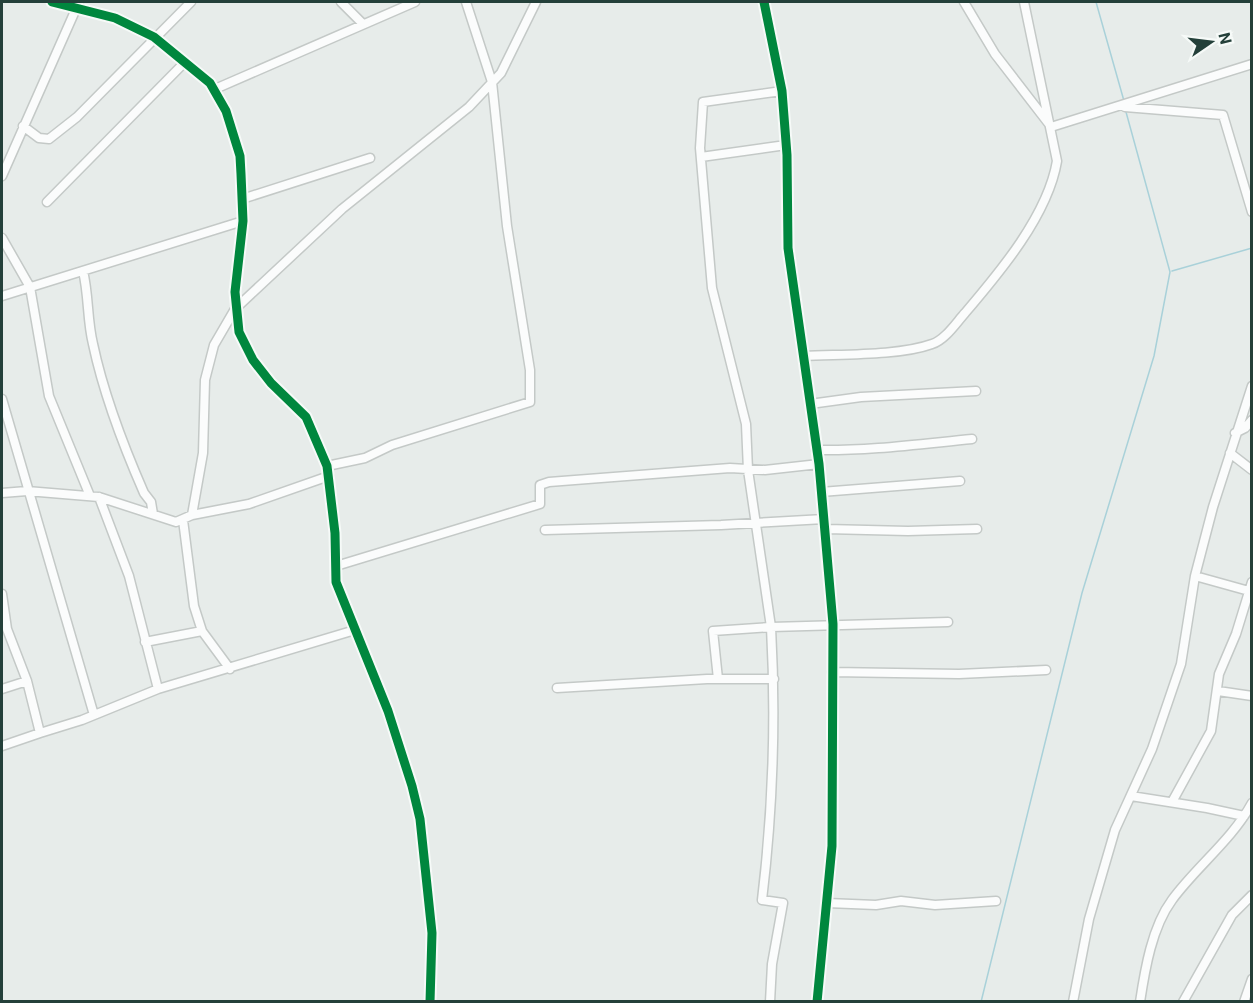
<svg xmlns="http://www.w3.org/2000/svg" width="1253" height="1003" font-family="Roboto,sans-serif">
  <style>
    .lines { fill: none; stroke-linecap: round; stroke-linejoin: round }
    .stream { stroke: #a9d1d9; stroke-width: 1.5 }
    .minor-casing { stroke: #c4c9c7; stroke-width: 11 }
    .minor { stroke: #fbfcfc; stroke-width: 8 }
    .cycleway-casing { stroke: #f6faf8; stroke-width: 13 }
    .cycleway { stroke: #00873e; stroke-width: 9 }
  </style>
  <rect width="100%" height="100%" fill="#e7ecea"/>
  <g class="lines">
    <path class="stream" d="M1096,2L1124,101
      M1172,271L1252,248
      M981,1002L1082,593L1154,356L1170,272L1126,112"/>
    <defs>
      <path id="minor" d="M52,2L115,18L154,37L210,83L226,111L240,156L241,174L243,221L235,292L239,332L253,360L271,383L306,417L327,466L335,533L336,582L388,711L412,786L420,819L432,933L430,1002
        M341,2L362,23
        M764,2L782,91L787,155L788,248L819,464L833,624L832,846L817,1002
        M964,2L995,54L1049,124
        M215,89L415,2
        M1125,107L1223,115L1252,212
        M23,126L39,138L49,139L77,117L191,2
        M1051,127L1252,64
        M701,157L786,145
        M2,176L79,2
        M242,199L370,158
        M47,202L185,62
        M2,238L30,287L49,396L90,496
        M83,271C89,296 87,320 93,344C104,396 123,445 144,493L151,502L153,514
        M2,296L243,221
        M804,356C840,354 899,356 932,344C945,340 956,323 965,313C1000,272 1048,215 1057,161L1024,2
        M2,399L94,715
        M810,404L861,397L976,391
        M1235,433L1245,428L1252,420
        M816,450C868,451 920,444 972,439
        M1230,453L1252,470
        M327,466L365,458L392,445L530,402V370L507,226L492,82L466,2
        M821,492L960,481
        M2,493L27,491L99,497L176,522L192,515L203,453L205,380L214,345L235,309L342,209L469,107L501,73L536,2
        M99,497L129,576L158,689
        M192,515L249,504L329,476
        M183,520L194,606L202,631L230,669
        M826,529L908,531L977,529
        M545,530L721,525L824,519
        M336,566L540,504V485L549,482L730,468L765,470L819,464
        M1195,576L1249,591
        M2,594L7,629L27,681L40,733L82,720L158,689L355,630
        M145,642L202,631
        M832,672L959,674L1046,670
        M718,679L713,631L771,627L748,470L746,424L712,288L700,148L703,102L782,91
        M557,688L707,679H774
        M2,689L27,681
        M1218,691L1252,696
        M2,746L40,733
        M1131,796L1207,808L1244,816
        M1172,802L1211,731L1219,674L1236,634L1252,582
        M827,903L876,905L901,901L935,905L996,901
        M770,1002L772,964L783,903L762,900C773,809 776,718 771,627L948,622
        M1073,1002L1089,919L1115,830L1152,749L1181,664L1195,576L1213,507L1252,386
        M1140,1002C1145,969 1152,927 1172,900C1196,867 1232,840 1252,803
        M1183,1002L1232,915L1252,895
        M1244,1002L1252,979"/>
    </defs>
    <use href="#minor" class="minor-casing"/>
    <use href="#minor" class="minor"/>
    <defs>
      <path id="cycleway" d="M52,2L115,18L154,37L210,83L226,111L240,156L241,174L243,221L235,292L239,332L253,360L271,383L306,417L327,466L335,533L336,582L388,711L412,786L420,819L432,933L430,1002
        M764,2L782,91L787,155L788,248L819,464L833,624L832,846L817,1002"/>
    </defs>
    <use href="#cycleway" class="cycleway-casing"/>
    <use href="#cycleway" class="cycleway"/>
  </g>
  <rect width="1253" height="1003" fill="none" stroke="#24403a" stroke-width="6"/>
  <g transform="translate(1211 42) rotate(76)" stroke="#f6faf8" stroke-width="4.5" paint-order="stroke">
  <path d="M0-4.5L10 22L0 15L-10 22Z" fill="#24403a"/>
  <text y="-9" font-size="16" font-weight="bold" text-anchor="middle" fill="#24403a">N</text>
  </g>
</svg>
